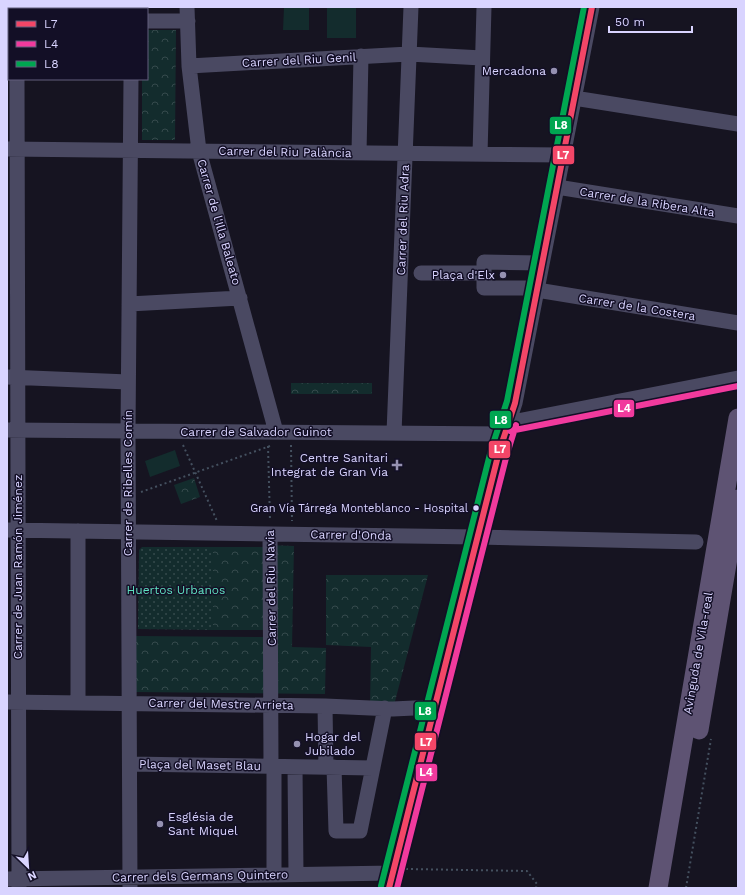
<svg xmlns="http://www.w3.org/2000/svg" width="745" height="895" font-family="'Work Sans',sans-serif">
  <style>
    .park { fill: url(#park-crowns) }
    .garden { fill: url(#garden-dots) }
    .pitch { fill: #132c2d }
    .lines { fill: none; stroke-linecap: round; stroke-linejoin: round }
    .path { stroke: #44505f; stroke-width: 2; stroke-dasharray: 2 3; stroke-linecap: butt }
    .minor { stroke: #4a4962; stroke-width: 15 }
    .major { stroke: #5e5373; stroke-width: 19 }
    .bus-1-casing { stroke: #130f26; stroke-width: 9 }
    .bus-2-casing { stroke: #130f26; stroke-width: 9 }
    .bus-3-casing { stroke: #130f26; stroke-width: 9 }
    .bus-1 { stroke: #f34667; stroke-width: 6 }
    .bus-2 { stroke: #f13a9d; stroke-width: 6 }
    .bus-3 { stroke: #00a651; stroke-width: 6 }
    .poi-dot { fill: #9591b1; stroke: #130f26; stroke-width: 1.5 }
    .bus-dot { fill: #d9d4ff; stroke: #130f26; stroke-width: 1.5 }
    .labels { text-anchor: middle; stroke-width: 3; stroke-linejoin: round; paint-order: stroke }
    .bus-label { font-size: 11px; fill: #d9d4ff; stroke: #130f26; text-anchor: end }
    .street-label { font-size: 12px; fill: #d9d4ff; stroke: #130f26 }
    .poi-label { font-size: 12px; fill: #d9d4ff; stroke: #130f26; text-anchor: end }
    .park-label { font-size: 12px; fill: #5fe0c0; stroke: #130f26 }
    .line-badge { stroke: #130f26; stroke-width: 1.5 }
    .badge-label { font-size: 11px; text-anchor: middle; font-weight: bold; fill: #fff }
  </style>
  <defs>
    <pattern id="park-crowns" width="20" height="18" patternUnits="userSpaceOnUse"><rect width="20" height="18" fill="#132c2d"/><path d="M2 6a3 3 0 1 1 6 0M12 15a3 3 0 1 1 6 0" fill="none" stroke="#354a4c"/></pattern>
    <pattern id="garden-dots" width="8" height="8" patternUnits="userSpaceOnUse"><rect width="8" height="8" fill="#132c2d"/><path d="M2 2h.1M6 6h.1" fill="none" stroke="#354a4c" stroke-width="1.8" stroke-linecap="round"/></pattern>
  </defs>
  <rect width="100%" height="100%" fill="#161421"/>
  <path class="park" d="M147,30H176L175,140H142V79H147Z
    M291,383H372V394H291Z
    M194,478L200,497L181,504L174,485Z
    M268,545L294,546L292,647L326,648L325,694L134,692L135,636L267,637Z
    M213,547H264L263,630H213Z
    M326,575H428L393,709L370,708L371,647L326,645Z"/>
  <path class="garden" d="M142,547H213V630L138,629L139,550Z"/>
  <path class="pitch" d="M284,7H309V30H283Z
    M327,7H356V38H327Z
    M175,450L180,466L150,477L145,461Z"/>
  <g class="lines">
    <path class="path" d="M183,445L217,521
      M291,445L292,521
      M268,446L270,521
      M141,492L270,446
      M406,869L527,871L537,884L536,888
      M686,888L711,739"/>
    <path class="minor" d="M187,7L189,66L199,151L276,432
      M17,9V7
      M7,21H9
      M147,21H188
      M189,66L409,54L482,58
      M17,79L19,888
      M574,98L738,124
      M8,149L563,155
      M359,153L361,56
      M480,154L484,7
      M557,187L738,216
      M421,273H484
      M537,288H484V262L542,263
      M537,290L738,323
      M129,304L240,298
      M7,377L128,382
      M508,423L738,378
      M8,430L504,434
      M394,433L411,7
      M7,530L477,537L696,542
      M270,534L271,766
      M7,702L325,706L393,709L435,707
      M78,702V531
      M325,706L326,767
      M130,764L373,768
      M274,766V875
      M295,767L296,875
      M334,767L336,831H360L385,708
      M7,879L393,873
      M130,888L128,431L131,79
      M389,888L499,452L515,403L592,7"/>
    <path class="major" d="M699,730L738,499
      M658,888L738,418"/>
    <defs>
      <path id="bus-1" d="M389,888L499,452L515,403L592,7"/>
      <path id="bus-2" d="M510,431L738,386
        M397,888L507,454L516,425"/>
      <path id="bus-3" d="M381,886L491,450L507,401L584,7"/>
    </defs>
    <use href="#bus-1" class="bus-1-casing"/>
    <use href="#bus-2" class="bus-2-casing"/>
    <use href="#bus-3" class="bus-3-casing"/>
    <use href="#bus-1" class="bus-1"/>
    <use href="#bus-2" class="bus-2"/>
    <use href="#bus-3" class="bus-3"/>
  </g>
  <g class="poi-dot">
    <circle cx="554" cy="71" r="4"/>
    <circle cx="503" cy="275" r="4"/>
    <path d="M395 459h4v4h4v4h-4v4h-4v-4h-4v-4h4z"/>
    <circle cx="297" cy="744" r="4"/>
    <circle cx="160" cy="824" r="4"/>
  </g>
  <circle class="bus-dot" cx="476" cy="508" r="3.5"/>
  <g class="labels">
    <g class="bus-label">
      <text x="468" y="512">Gran Vía Tárrega Monteblanco - Hospital</text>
    </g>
    <g class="street-label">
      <text transform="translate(299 60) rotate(-3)" y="4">Carrer del Riu Genil</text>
      <text transform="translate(285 152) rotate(1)" y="4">Carrer del Riu Palància</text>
      <text transform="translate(647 202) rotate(9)" y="4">Carrer de la Ribera Alta</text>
      <text transform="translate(403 220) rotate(-88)" y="4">Carrer del Riu Adra</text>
      <text transform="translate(219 222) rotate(74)" y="4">Carrer de l'Illa Baleato</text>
      <text transform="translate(637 307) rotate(9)" y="4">Carrer de la Costera</text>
      <text x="256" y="436">Carrer de Salvador Guinot</text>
      <text transform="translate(128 483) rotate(-90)" y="4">Carrer de Ribelles Comín</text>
      <text transform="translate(351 535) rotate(1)" y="4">Carrer d'Onda</text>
      <text transform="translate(18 567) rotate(-90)" y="4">Carrer de Juan Ramón Jiménez</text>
      <text transform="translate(271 588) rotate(-91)" y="4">Carrer del Riu Navia</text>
      <text transform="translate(698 653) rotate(-80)" y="4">Avinguda de Vila-real</text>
      <text transform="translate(221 704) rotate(1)" y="4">Carrer del Mestre Arrieta</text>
      <text transform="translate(200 765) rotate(1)" y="4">Plaça del Maset Blau</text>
      <text transform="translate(200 876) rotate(-1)" y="4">Carrer dels Germans Quintero</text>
    </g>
    <g class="poi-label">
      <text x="546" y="75">Mercadona</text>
      <text x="495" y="279">Plaça d'Elx</text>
      <text x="388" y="462">Centre Sanitari<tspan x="388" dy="14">Integrat de Gran Via</tspan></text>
      <text x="305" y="741" text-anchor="start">Hogar del<tspan x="305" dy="14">Jubilado</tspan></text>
      <text x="168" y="821" text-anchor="start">Església de<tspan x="168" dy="14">Sant Miquel</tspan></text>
    </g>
    <g class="park-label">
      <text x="176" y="594">Huertos Urbanos</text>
    </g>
  </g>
  <g class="line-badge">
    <rect x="549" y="116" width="23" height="19" rx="4" fill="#00a651"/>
    <rect x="552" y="145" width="23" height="20" rx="4" fill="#f34667"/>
    <rect x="613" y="399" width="22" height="19" rx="4" fill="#f13a9d"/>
    <rect x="489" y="410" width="23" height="19" rx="4" fill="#00a651"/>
    <rect x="488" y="440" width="23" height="19" rx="4" fill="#f34667"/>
    <rect x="414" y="701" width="23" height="20" rx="4" fill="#00a651"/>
    <rect x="414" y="732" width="23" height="19" rx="4" fill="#f34667"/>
    <rect x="415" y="763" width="23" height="19" rx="4" fill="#f13a9d"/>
  </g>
  <g class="badge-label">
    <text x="561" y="129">L8</text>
    <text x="563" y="159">L7</text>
    <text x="624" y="412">L4</text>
    <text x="501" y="424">L8</text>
    <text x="500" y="453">L7</text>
    <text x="425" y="715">L8</text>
    <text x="426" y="746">L7</text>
    <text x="426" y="776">L4</text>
  </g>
  <rect width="745" height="895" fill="none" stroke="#d9d4ff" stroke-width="16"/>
  <rect x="8" y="8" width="140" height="72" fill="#130f26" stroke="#625e7d"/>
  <rect x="16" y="21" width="20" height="6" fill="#f34667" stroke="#625e7d"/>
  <text x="44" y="28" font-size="12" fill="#d9d4ff">L7</text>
  <rect x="16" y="41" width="20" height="6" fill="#f13a9d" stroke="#625e7d"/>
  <text x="44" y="48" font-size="12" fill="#d9d4ff">L4</text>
  <rect x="16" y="61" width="20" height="6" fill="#00a651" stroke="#625e7d"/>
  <text x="44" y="68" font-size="12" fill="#d9d4ff">L8</text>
  <g transform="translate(28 867) rotate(155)" stroke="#130f26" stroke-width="3" paint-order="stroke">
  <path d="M0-3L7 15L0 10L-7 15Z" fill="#d9d4ff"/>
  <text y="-6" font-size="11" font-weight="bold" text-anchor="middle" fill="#d9d4ff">N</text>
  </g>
  <path d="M609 26v6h83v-6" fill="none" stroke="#d9d4ff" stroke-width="2"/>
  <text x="615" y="26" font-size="12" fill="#d9d4ff" stroke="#130f26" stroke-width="3" paint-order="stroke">50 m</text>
</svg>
